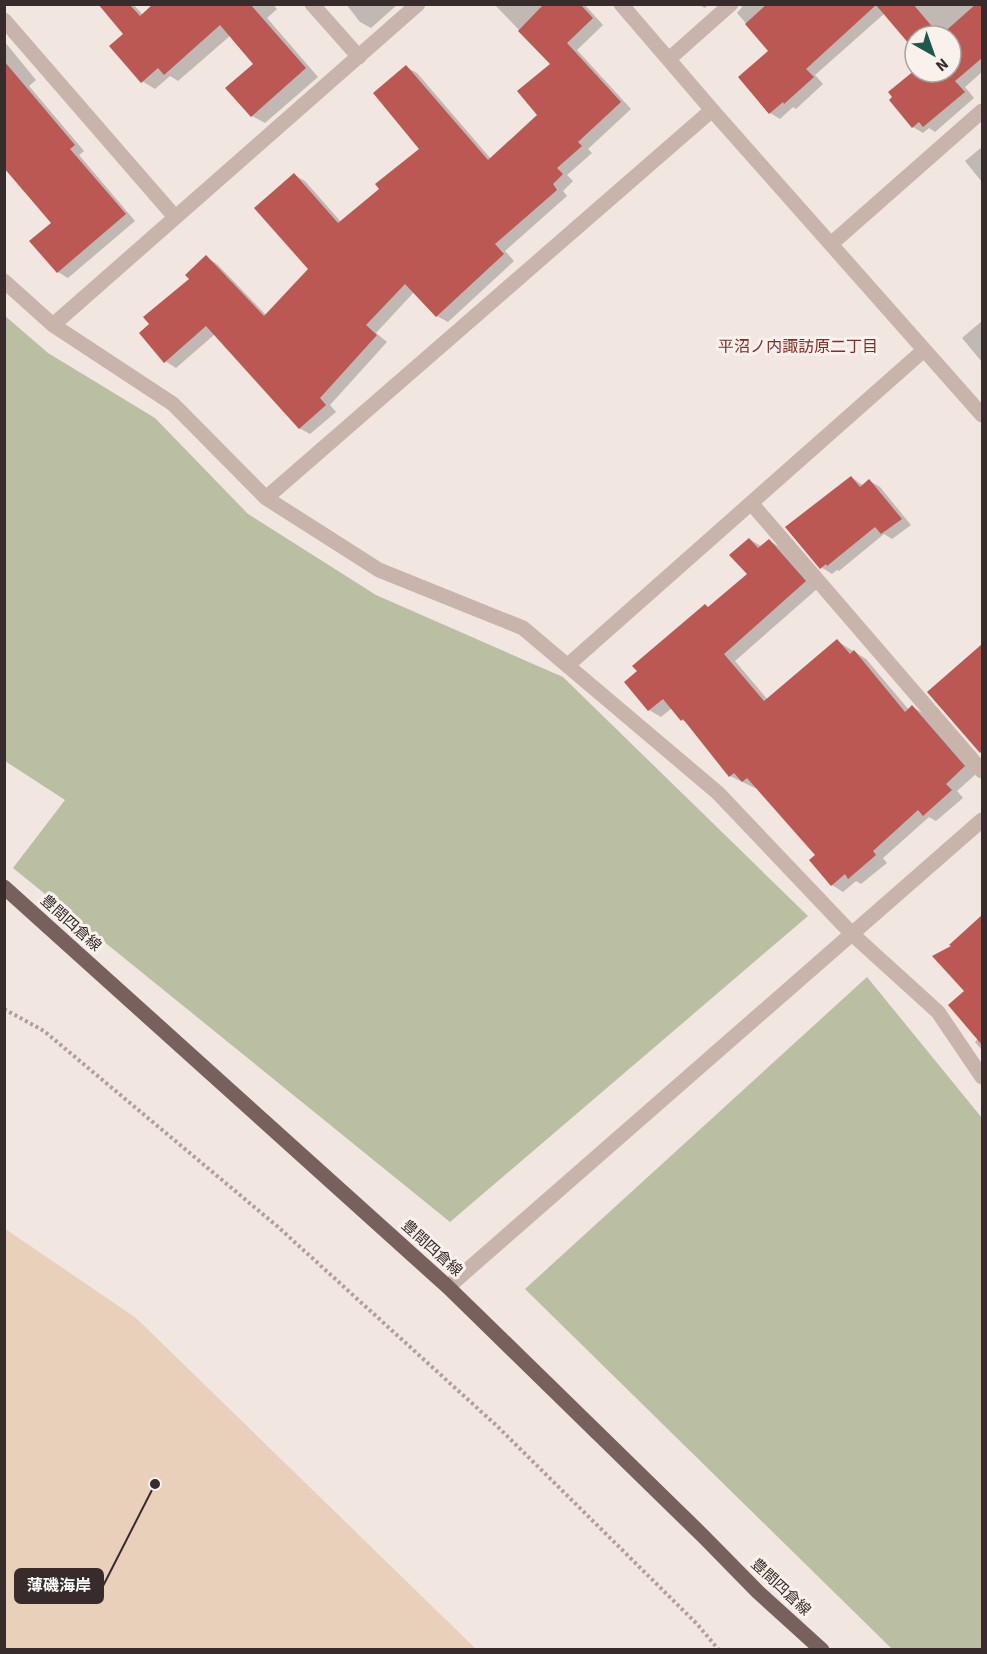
<svg xmlns="http://www.w3.org/2000/svg" width="987" height="1654" font-family="'Source Sans 3','Noto Sans JP',sans-serif">
  <style>
    .green { fill: #bbbfa1 }
    .sand { fill: #e9d0ba }
    .shadow { fill: #0003 }
    .building { fill: #bc5853 }
    .lines { fill: none; stroke-linecap: round; stroke-linejoin: round }
    .path { stroke: #b49e97; stroke-width: 4; stroke-dasharray: 3 3; stroke-linecap: butt }
    .minor { stroke: #c9b4ac; stroke-width: 15 }
    .major { stroke: #78615d; stroke-width: 15 }
    .labels { text-anchor: middle; stroke-width: 6; stroke-linejoin: round; paint-order: stroke }
    .street-label { font-size: 15px; fill: #372c2b; stroke: #f9f1ec }
    .neighbourhood-label { font-size: 16px; fill: #802e2a; stroke: #f9f1ec }
    .leader { fill: none; stroke: #372c2b; stroke-width: 2 }
    .callout-dot { fill: #372c2b; stroke: #f9f1ec; stroke-width: 2 }
    .callout { fill: #372c2b; stroke: #372c2b; stroke-width: 2 }
    .callout-label { font-size: 16px; text-anchor: middle; font-weight: bold; fill: #fff }
  </style>
  <rect width="100%" height="100%" fill="#f1e6e0"/>
  <path class="green" d="M4,315L48,353L155,418L248,514L376,595L563,677L808,916L450,1222L13,868L65,800L5,761Z
    M867,977L982,1118V1649H892L525,1289Z"/>
  <path class="sand" d="M4,1228L136,1318L476,1649H5Z"/>
  <path class="shadow" d="M100,4H133L143,15L155,4H273L277,9L267,18L318,77L265,123L252,116L255,64L231,35L178,81L170,76L155,89L142,81L125,34Z
    M346,4H398L371,28L360,22Z
    M494,4H584L603,25L577,50L631,109L588,149L592,153L567,175L573,181L563,191L567,196L505,251L514,261L448,322L437,316L415,291L376,333L387,342L330,405L336,412L310,434L299,428L215,334L176,368L165,361L191,279L206,257L217,264L266,315L310,269L294,175L305,181L341,222L381,189L421,149L406,67L417,73L491,159L540,116L552,64Z
    M698,4H709L705,8Z
    M741,4H982V72L965,87L974,98L935,132L929,128L923,133L913,127L915,72H951V36H915V49L885,13L815,75L823,84L796,109L793,107L780,119L770,113V51L737,13L742,7Z
    M4,41L36,80L29,86L84,151L79,155L135,221L68,278L58,272L31,241L53,223L4,166Z
    M982,147V182L965,161Z
    M982,321V362L962,338Z
    M851,477L864,486L870,481L880,487L911,525L892,539L884,534L839,571L837,570L832,574L821,567Z
    M749,539L761,546L770,541L781,548L817,589L735,661L768,700L837,641L866,659L909,710L913,707L924,714L976,774L957,791L963,798L936,821L929,817L883,858L887,863L861,884L856,881L843,892L832,885L817,855L757,787L755,788L730,776L688,723L682,720L672,708L661,717L649,710L709,608L749,574Z
    M982,646V753L929,693Z
    M982,917V1050L975,1042L979,1038L951,945Z"/>
  <path class="building" d="M98,4H129L140,16L153,4H250L306,68L251,117L225,88L253,64L220,25L164,75L158,68L141,83L109,46L123,34Z
    M544,4H580L593,18L567,43L621,102L578,142L582,146L557,168L563,174L553,184L557,190L495,244L504,254L436,317L405,284L366,325L377,335L320,398L326,405L299,429L206,326L164,363L139,333L149,324L143,317L189,279L185,275L206,255L264,316L308,269L254,208L294,173L338,223L379,189L375,184L419,149L373,93L406,65L488,160L537,115L517,91L550,64L518,31Z
    M767,4H913L940,36L976,4H982V58L955,81L965,92L923,127L919,122L912,128L889,100L892,97L888,92L915,70V72H951V36H915V51L876,5L806,69L814,77L784,104L783,102L769,114L738,77L768,51L745,24Z
    M4,61L75,145L70,149L126,214L57,273L29,241L51,223L4,168Z
    M851,476L860,487L869,479L902,519L881,534L875,527L827,566L826,564L820,569L785,527Z
    M749,538L758,548L769,539L806,581L724,654L764,701L837,639L850,654L854,650L905,712L912,705L965,766L946,784L952,790L923,816L918,810L873,851L876,855L848,879L845,874L831,886L809,860L815,855L747,778L742,782L734,773L729,777L683,719L681,721L663,699L648,711L624,682L637,671L632,666L705,604L708,607L747,574L729,555Z
    M982,644V751L980,753L927,692Z
    M982,915V1045L948,1005L964,991L932,956L951,946L949,945Z"/>
  <g class="lines">
    <path class="path" d="M4,1009L44,1031L277,1226L497,1426L697,1624L719,1650"/>
    <path class="minor" d="M312,4L359,57
      M621,4L712,110L982,415
      M4,20L175,217
      M669,59L731,4
      M831,244L982,111
      M4,281L53,325L173,404L266,498L379,570L523,628L718,793L852,934L938,1012L982,1077
      M53,325L418,4
      M266,498L712,110
      M751,503L982,771
      M568,665L924,350
      M448,1287L982,820"/>
    <path class="major" d="M4,887L448,1287L704,1537L758,1592L822,1650"/>
  </g>
  <g class="labels">
    <g class="street-label">
      <text transform="translate(71 923) rotate(42)" y="5">豊間四倉線</text>
      <text transform="translate(432 1248) rotate(42)" y="5">豊間四倉線</text>
      <text transform="translate(781 1587) rotate(43)" y="5">豊間四倉線</text>
    </g>
    <g class="neighbourhood-label">
      <text x="798" y="352">平沼ノ内諏訪原二丁目</text>
    </g>
  </g>
  <path class="leader" d="M155 1484L103 1586"/>
  <circle class="callout-dot" cx="155" cy="1484" r="6"/>
  <rect class="callout" x="15" y="1569" width="88" height="34" rx="6"/>
  <g class="callout-label">
    <text x="59" y="1591">薄磯海岸</text>
  </g>
  <rect width="987" height="1654" fill="none" stroke="#372c2b" stroke-width="12"/>
  <g transform="translate(933 54) rotate(140)"><circle r="28" fill="#f9f1ec" stroke="#aba29f" stroke-width="1.5"/>
  <path d="M0-4.5L10 22L0 15L-10 22Z" fill="#23564f"/>
  <text y="-9" font-size="16" font-weight="bold" text-anchor="middle" fill="#372c2b">N</text>
  </g>
</svg>
